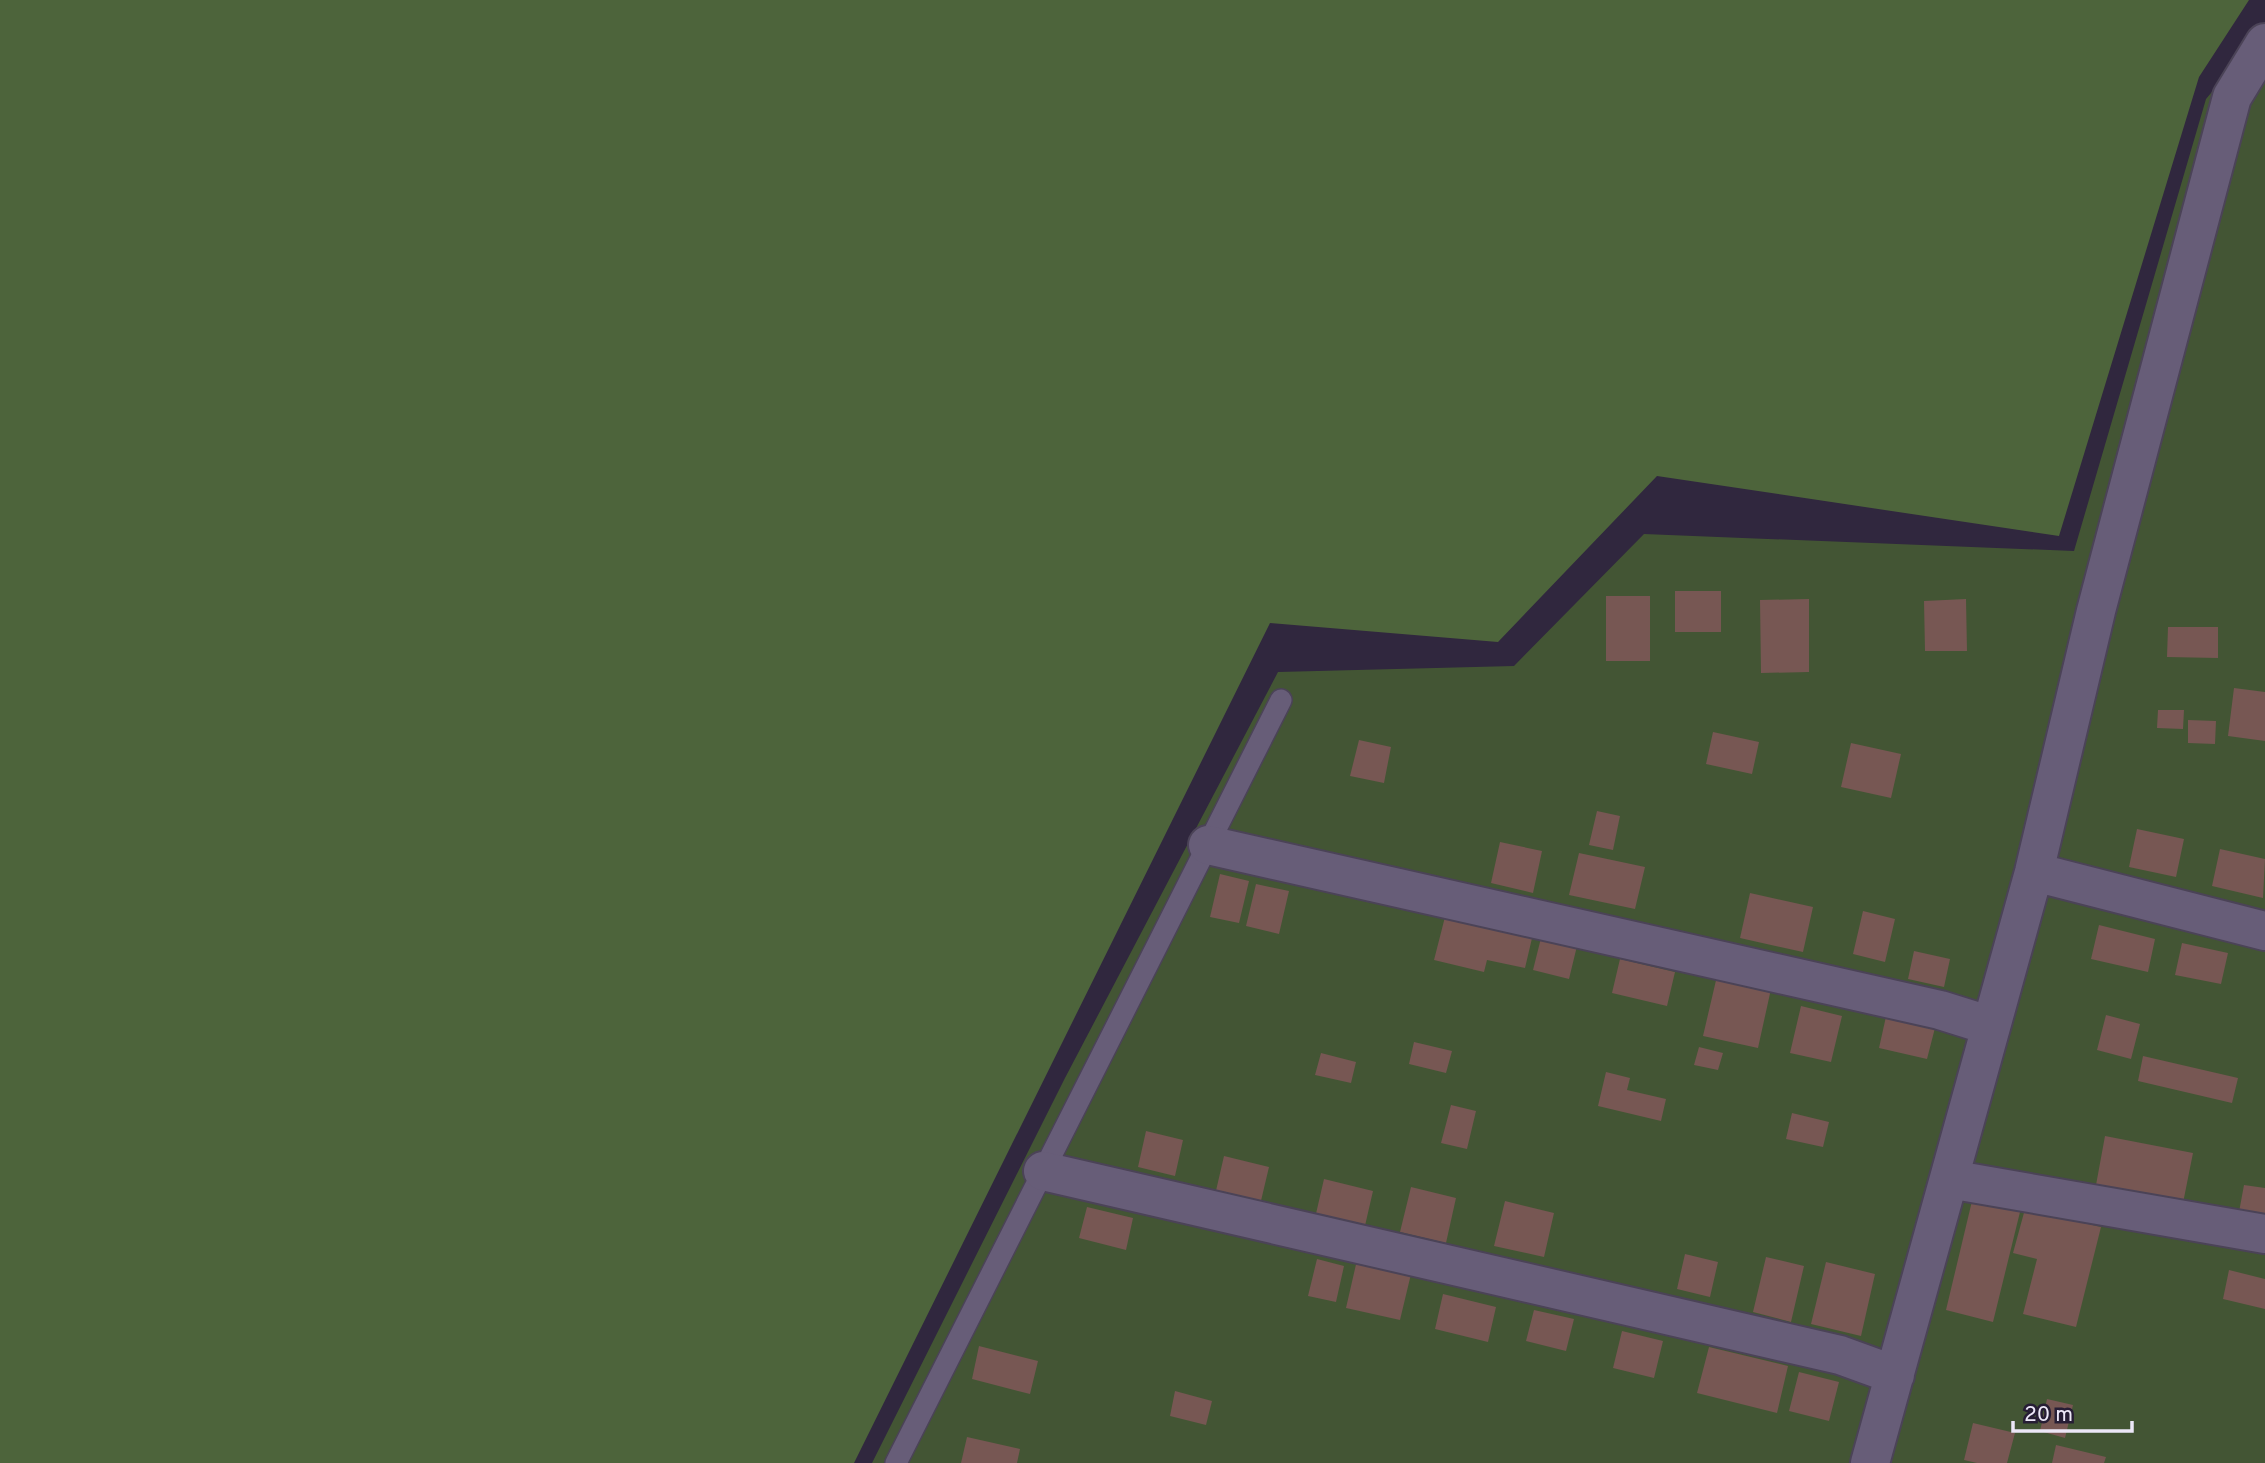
<svg xmlns="http://www.w3.org/2000/svg" width="2265" height="1463" font-family="Overpass,sans-serif">
  <style>
    .green { fill: #435534 }
    .forest { fill: #4d643b }
    .building { fill: #775753 }
    .lines { fill: none; stroke-linecap: round; stroke-linejoin: round }
    .service-casing { stroke: #4b4357; stroke-width: 24 }
    .minor-casing { stroke: #4b4357; stroke-width: 42 }
    .service { stroke: #675d78; stroke-width: 21 }
    .minor { stroke: #675d78; stroke-width: 38 }
  </style>
  <rect width="100%" height="100%" fill="#30273e"/>
  <path class="green" d="M2265,28V1463H872L1065,1078L1278,672L1514,666L1644,534L2074,551L2206,99Z"/>
  <path class="forest" d="M0,0H2249L2199,77L2059,536L1657,476L1498,642L1270,623L854,1463H0Z"/>
  <path class="building" d="M1675,591H1721V632H1675Z
    M1606,596H1650V661H1606Z
    M1809,599V672L1761,673L1760,600Z
    M1966,599L1967,651H1925L1924,601Z
    M2168,627H2218V658L2167,657Z
    M2234,688L2265,692V741L2228,736Z
    M2158,710H2184L2183,729L2157,728Z
    M2188,720L2216,721L2215,744L2188,743Z
    M1713,732L1759,742L1752,774L1706,764Z
    M1359,740L1391,747L1384,783L1350,776Z
    M1851,743L1901,754L1891,798L1841,787Z
    M1597,811L1620,816L1613,850L1589,845Z
    M2137,829L2184,839L2176,877L2129,867Z
    M1500,842L1542,851L1533,893L1491,883Z
    M2220,849L2265,859L2263,898L2212,886Z
    M1579,853L1645,867L1635,909L1569,895Z
    M1220,874L1249,881L1239,923L1210,917Z
    M1256,884L1289,891L1279,934L1246,926Z
    M1750,893L1813,907L1803,952L1740,938Z
    M1863,911L1895,919L1885,962L1853,954Z
    M1446,913L1533,934L1525,968L1487,960L1484,972L1434,960Z
    M2099,925L2155,939L2148,972L2091,959Z
    M1541,938L1577,946L1569,979L1533,970Z
    M2182,943L2228,953L2221,984L2175,975Z
    M1914,951L1950,959L1944,987L1908,979Z
    M1620,959L1675,972L1667,1006L1612,993Z
    M1717,976L1771,989L1758,1048L1703,1036Z
    M1801,1006L1842,1016L1831,1062L1790,1053Z
    M1887,1012L1936,1024L1927,1059L1879,1048Z
    M2106,1015L2140,1024L2131,1059L2097,1050Z
    M1414,1042L1452,1051L1446,1073L1409,1064Z
    M1699,1047L1723,1053L1718,1070L1694,1065Z
    M1321,1053L1356,1062L1351,1083L1315,1075Z
    M2143,1056L2238,1078L2232,1103L2138,1081Z
    M1606,1072L1630,1078L1627,1090L1666,1099L1661,1121L1598,1106Z
    M1451,1105L1476,1111L1467,1149L1441,1143Z
    M1792,1113L1829,1122L1823,1147L1786,1139Z
    M1146,1131L1183,1140L1175,1176L1138,1167Z
    M2105,1136L2193,1153L2183,1203L2096,1185Z
    M1224,1156L1269,1167L1260,1205L1215,1195Z
    M1324,1179L1373,1191L1364,1230L1315,1218Z
    M2244,1185L2265,1188V1216L2239,1212Z
    M1411,1187L1456,1198L1446,1243L1400,1232Z
    M1505,1201L1554,1213L1544,1257L1494,1246Z
    M1972,1201L2020,1212L1993,1322L1946,1310Z
    M1087,1207L1133,1218L1126,1250L1079,1238Z
    M2025,1209L2101,1227L2076,1327L2023,1314L2037,1259L2013,1253Z
    M1685,1254L1718,1262L1710,1297L1677,1289Z
    M1766,1257L1804,1266L1791,1322L1753,1312Z
    M1317,1259L1344,1266L1336,1302L1308,1296Z
    M1357,1260L1411,1274L1400,1320L1346,1308Z
    M1826,1262L1875,1274L1861,1336L1811,1324Z
    M2229,1270L2265,1279V1309L2223,1299Z
    M1443,1294L1496,1307L1488,1342L1435,1329Z
    M1534,1310L1574,1319L1566,1351L1526,1341Z
    M1622,1331L1663,1341L1654,1378L1613,1368Z
    M979,1346L1038,1361L1030,1394L972,1379Z
    M1709,1347L1788,1366L1777,1413L1697,1393Z
    M1799,1372L1839,1382L1829,1421L1789,1411Z
    M1175,1391L1212,1401L1206,1425L1170,1416Z
    M2047,1399L2073,1405L2065,1438L2040,1431Z
    M1973,1423L2015,1433L2007,1463H1977L1964,1460Z
    M967,1437L1020,1449L1017,1463H961Z
    M2056,1445L2106,1457L2104,1463H2052Z"/>
  <g class="lines">
    <defs>
      <path id="service" d="M896,1463L1281,700"/>
      <path id="minor" d="M1208,845L1940,1010L1991,1026
        M2034,872L2265,931
        M1043,1171L1840,1355L1895,1375
        M1949,1179L2265,1234
        M1870,1463L2034,872L2096,611L2232,97L2265,43"/>
    </defs>
    <use href="#service" class="service-casing"/>
    <use href="#minor" class="minor-casing"/>
    <use href="#service" class="service"/>
    <use href="#minor" class="minor"/>
  </g>
  <path d="M2013 1421v10h119v-10" fill="none" stroke="#ece7f7" stroke-width="3.5"/>
  <text x="2024" y="1421" font-size="21" fill="#ece7f7" stroke="#261d34" stroke-width="5" paint-order="stroke">20 m</text>
</svg>
